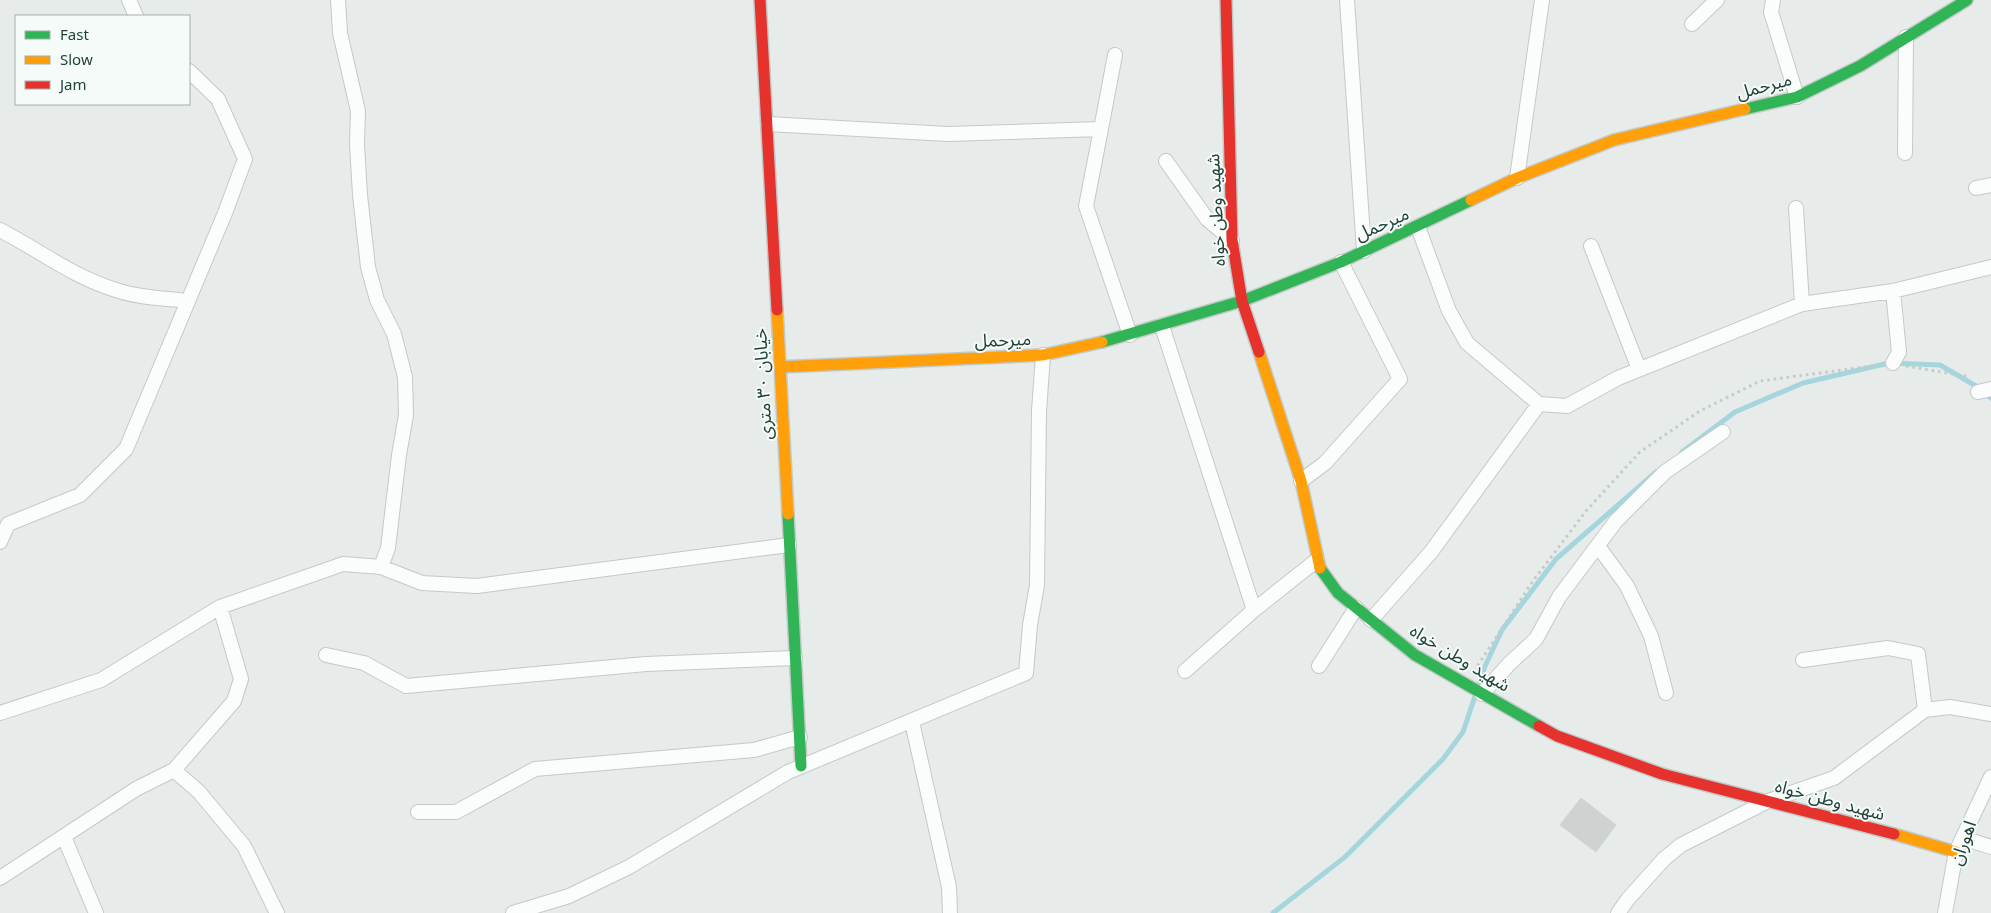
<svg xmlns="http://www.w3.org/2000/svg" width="1991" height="913" font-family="'Noto Sans','Noto Sans Arabic',sans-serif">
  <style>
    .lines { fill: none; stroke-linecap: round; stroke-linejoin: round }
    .stream { stroke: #a5d6dd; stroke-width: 5 }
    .building { fill: #ced3d1; stroke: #cfd5d3 }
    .street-casing { stroke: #c4c9c7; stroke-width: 16 }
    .fast-casing { stroke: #c2cac7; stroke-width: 14 }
    .slow-casing { stroke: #c2cac7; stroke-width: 14 }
    .jam-casing { stroke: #c2cac7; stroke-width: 14 }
    .path { stroke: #c2cbc9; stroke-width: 3; stroke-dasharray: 2.5 4; stroke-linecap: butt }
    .street { stroke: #fbfcfc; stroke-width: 14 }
    .fast { stroke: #30b455; stroke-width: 11 }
    .slow { stroke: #ff9f0a; stroke-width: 11 }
    .jam { stroke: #e5322d; stroke-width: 11 }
    .labels { text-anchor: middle; stroke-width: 4; stroke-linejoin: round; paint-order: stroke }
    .street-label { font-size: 18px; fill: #224239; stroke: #f5fbf8 }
  </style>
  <rect width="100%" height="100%" fill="#e7ecea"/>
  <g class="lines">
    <path class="stream" d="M1682,452L1735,412L1803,383L1889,363L1940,365L1976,386L1991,398
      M1273,913L1345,857L1443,759L1463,732L1485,666L1502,630L1556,559L1656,472"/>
  </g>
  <path class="building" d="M1581,798L1616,825L1596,852L1560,825Z"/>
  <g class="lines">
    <defs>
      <path id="street" d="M129,0L136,16
        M338,0L340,33L358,111L357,144L360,195L368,267L377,300L394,334L405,377L406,415L399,455L388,548L381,567
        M1347,0L1364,251
        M1773,0L1771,12L1797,97
        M1692,24L1717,0
        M768,124L948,134L1101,129L1115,55
        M1101,129L1086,206L1130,335
        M1905,153L1906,37
        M1166,161L1207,219L1232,240
        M1517,178L1542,0
        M1976,188L1991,185
        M1796,208L1802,304
        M0,230C39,250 73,277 116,290C138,298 165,298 188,301
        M1591,246L1639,369
        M1162,326L1254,610
        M1893,363L1899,352L1893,291
        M1978,392L1991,389
        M1539,404L1567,406L1618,378L1802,304L1893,291L1991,267
        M1301,481L1325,463L1400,379L1341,262
        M0,542L8,524L80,495L126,449L225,213L245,159L218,99L189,71
        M1598,546L1627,586L1651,636L1666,693
        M1371,620L1431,552L1539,404L1467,343L1449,311L1418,227
        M326,655L364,663L406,686L646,664L795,658
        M1803,660L1888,648L1918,654L1925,710
        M1319,666L1356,608
        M1185,671L1254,610L1317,560
        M1482,694L1509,664L1536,639L1559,597L1616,521L1665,472L1723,432
        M0,713L101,680L220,607L343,564L381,567L422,583L477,586L789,545
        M912,722L949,887L950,913
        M174,770L199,792L244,846L277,913
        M418,812H456L535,769L754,750L800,737
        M64,837L96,913
        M1963,838L1991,847
        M0,878L136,789L174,770L234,701L241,679L220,607
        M513,913L569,896L629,867L788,772L1026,673L1030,625L1037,585L1039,411L1043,355
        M1618,913L1628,899L1664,859L1681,845L1768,801L1834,778L1925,710L1950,707L1991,714
        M1945,913L1956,852L1991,777"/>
      <path id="fast" d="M1745,109L1797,97L1860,66L1967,0
        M1102,342L1242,301L1341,262L1471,200
        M788,514L801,766
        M1320,568L1338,593L1415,655L1539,726"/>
      <path id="slow" d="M1471,200L1517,178L1614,140L1745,109
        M777,310L788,514
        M1259,352L1301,481L1320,568
        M779,367L1043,355L1102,342
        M1894,834L1956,852"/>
      <path id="jam" d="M760,0L777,310
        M1226,0L1232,240L1242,301L1259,352
        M1539,726L1557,736L1662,774L1894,834"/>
    </defs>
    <use href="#street" class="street-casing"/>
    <use href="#fast" class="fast-casing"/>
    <use href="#slow" class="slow-casing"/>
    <use href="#jam" class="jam-casing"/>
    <path class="path" d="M1906,366L1965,376L1969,381
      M1474,671L1533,581L1586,511L1640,452L1700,411L1760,381L1880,365"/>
    <use href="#street" class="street"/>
    <use href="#fast" class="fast"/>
    <use href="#slow" class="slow"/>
    <use href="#jam" class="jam"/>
  </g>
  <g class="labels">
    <g class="street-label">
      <text transform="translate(1764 86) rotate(-15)" y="6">میرحمل</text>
      <text transform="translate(1216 210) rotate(-93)" y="6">شهید وطن خواه</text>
      <text transform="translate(1382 224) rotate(-24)" y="6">میرحمل</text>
      <text transform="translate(1003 340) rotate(-2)" y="6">میرحمل</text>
      <text transform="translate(763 384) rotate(-93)" y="6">خیابان ۳۰ متری</text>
      <text transform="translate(1460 658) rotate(31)" y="6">شهید وطن خواه</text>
      <text transform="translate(1830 800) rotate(15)" y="6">شهید وطن خواه</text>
      <text transform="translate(1963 843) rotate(-70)" y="6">اهوران</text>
    </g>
  </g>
  <rect x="15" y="15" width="175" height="90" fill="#f5fbf8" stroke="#a1b1ac"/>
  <rect x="25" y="31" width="25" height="8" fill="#30b455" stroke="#a1b1ac"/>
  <text x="60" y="40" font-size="15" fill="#224239">Fast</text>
  <rect x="25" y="56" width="25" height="8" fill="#ff9f0a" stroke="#a1b1ac"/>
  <text x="60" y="65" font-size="15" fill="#224239">Slow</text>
  <rect x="25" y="81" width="25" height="8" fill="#e5322d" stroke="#a1b1ac"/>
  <text x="60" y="90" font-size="15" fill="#224239">Jam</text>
</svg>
